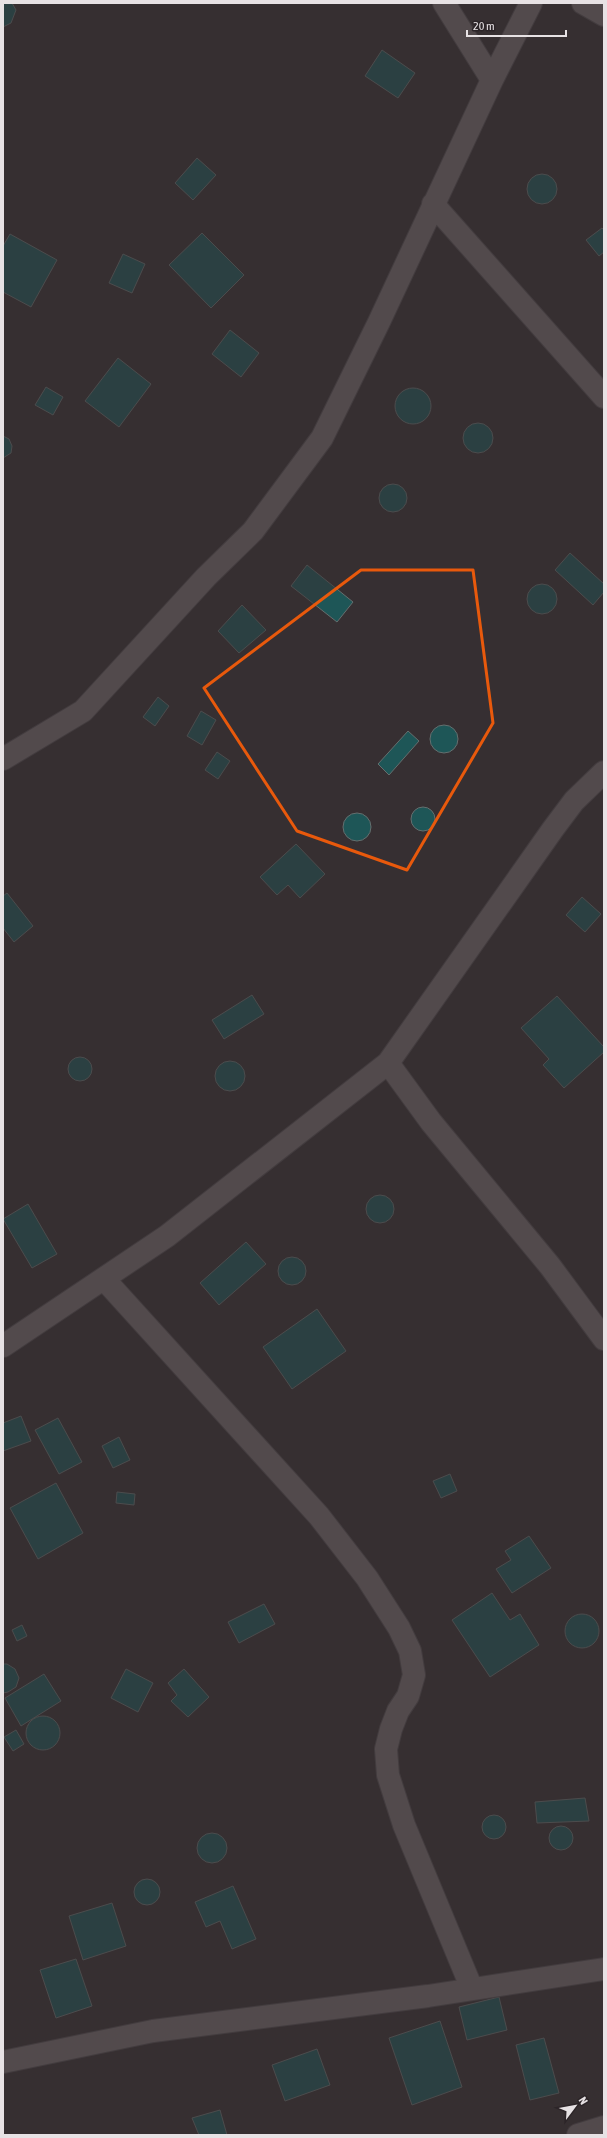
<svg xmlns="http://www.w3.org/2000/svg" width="607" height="2138" font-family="'Asap Condensed',sans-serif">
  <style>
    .building { fill: #1e5657; stroke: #656e6e }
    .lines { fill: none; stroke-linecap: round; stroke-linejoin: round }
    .minor-casing { stroke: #524c4f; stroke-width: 24 }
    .minor { stroke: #736b6e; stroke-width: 22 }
    .marked { fill: none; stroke: #e8590c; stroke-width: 3; stroke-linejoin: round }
  </style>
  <rect width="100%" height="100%" fill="#362f32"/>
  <path class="building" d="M3,3H12L16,10L11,23L3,27Z
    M382,50L415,73L398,98L365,76Z
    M197,158L216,175L193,200L175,183Z
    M527 189a15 15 0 1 1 30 0a15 15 0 1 1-30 0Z
    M602,228L604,230V252L599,256L586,240Z
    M202,233L244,275L211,308L169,265Z
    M10,234L57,260L31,307L3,292V246Z
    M123,254L145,264L132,293L109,283Z
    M230,330L259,353L241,377L212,354Z
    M118,358L151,384L119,427L85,401Z
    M46,387L63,397L53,415L35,405Z
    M395 406a18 18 0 1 1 36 0a18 18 0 1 1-36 0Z
    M463 438a15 15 0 1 1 30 0a15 15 0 1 1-30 0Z
    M3,436L9,439L12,446L11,453L3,458Z
    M379 498a14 14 0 1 1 28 0a14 14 0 1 1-28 0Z
    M570,553L604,584V592L593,605L555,570Z
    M307,565L353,602L337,622L291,586Z
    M527 599a15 15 0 1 1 30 0a15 15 0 1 1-30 0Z
    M242,605L266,630L239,653L218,631Z
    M158,697L169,706L155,726L143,717Z
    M201,711L216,720L202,745L187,736Z
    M430 739a14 14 0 1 1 28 0a14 14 0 1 1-28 0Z
    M408,731L419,741L389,775L378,764Z
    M217,752L230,761L218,779L205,770Z
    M411 819a12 12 0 1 1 24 0a12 12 0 1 1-24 0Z
    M343 827a14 14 0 1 1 28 0a14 14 0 1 1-28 0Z
    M296,844L325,874L300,898L288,885L277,895L260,877Z
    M7,893L33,926L14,942L3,928V896Z
    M582,897L601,914L585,932L566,915Z
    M252,995L264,1014L224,1039L212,1020Z
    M557,996L604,1047V1052L564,1088L543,1065L549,1059L521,1028Z
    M68 1069a12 12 0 1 1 24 0a12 12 0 1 1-24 0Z
    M215 1076a15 15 0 1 1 30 0a15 15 0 1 1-30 0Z
    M366 1209a14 14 0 1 1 28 0a14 14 0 1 1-28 0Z
    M28,1204L57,1254L32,1268L3,1219Z
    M246,1242L266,1264L219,1305L200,1283Z
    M278 1271a14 14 0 1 1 28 0a14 14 0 1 1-28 0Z
    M317,1309L346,1351L292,1389L263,1347Z
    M21,1416L31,1441L3,1451V1423Z
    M58,1418L82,1462L59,1474L35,1430Z
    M119,1437L130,1460L113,1468L102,1446Z
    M450,1474L457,1491L441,1498L433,1481Z
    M56,1483L83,1533L38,1559L10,1508Z
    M117,1492L135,1494L134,1505L116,1503Z
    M529,1536L551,1568L512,1593L496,1569L511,1560L505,1551Z
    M492,1593L510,1620L520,1614L539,1645L490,1677L452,1620Z
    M264,1604L275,1624L239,1643L228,1622Z
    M565 1631a17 17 0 1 1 34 0a17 17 0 1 1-34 0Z
    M22,1625L27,1636L17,1641L12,1630Z
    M3,1664H7L15,1669L19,1678L16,1687L8,1692L3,1693Z
    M126,1669L153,1683L138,1712L111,1698Z
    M184,1669L209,1697L188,1717L171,1701L177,1695L168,1683Z
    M44,1674L61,1701L21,1726L5,1698Z
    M26 1733a17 17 0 1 1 34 0a17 17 0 1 1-34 0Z
    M16,1730L24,1744L13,1751L4,1737Z
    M585,1798L589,1821L537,1823L535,1802Z
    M482 1827a12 12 0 1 1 24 0a12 12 0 1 1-24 0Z
    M549 1838a12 12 0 1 1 24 0a12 12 0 1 1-24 0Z
    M197 1848a15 15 0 1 1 30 0a15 15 0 1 1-30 0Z
    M134 1892a13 13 0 1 1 26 0a13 13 0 1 1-26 0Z
    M233,1886L256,1939L232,1949L220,1921L206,1927L195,1902Z
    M112,1903L126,1946L83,1960L69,1916Z
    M76,1959L92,2006L56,2018L40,1970Z
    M499,1997L507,2030L467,2040L459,2007Z
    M440,2021L462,2087L412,2105L389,2038Z
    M544,2038L559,2093L530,2100L516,2045Z
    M317,2049L330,2085L285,2101L272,2065Z
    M220,2110L227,2135H199L192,2118Z"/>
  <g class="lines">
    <defs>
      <path id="minor" d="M444,3L492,80
        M583,3L604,15
        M433,204L604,397
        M3,759L83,711L206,577L253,531L322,438L379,322L492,80L531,3
        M604,772L574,801L553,829L388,1063L431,1122L550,1266L604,1339
        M104,1279L319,1516L367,1578L399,1628L410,1651L414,1675L408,1696L398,1711L391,1729L386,1749L388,1775L404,1825L472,1989
        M3,1346L167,1236L388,1063
        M3,2062L153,2031L428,1996L604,1969
        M578,2135L604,2127"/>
    </defs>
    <use href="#minor" class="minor-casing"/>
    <use href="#minor" class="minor"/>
  </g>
  <path d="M0 0H607V2138H0ZM361,570H473L493,723L407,870L297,831L204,688Z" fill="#362f32" fill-opacity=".55" fill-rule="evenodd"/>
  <path class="marked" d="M361,570H473L493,723L407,870L297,831L204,688Z"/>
  <rect width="607" height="2138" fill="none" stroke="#e7e2e4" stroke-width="8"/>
  <g transform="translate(575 2106) rotate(58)" stroke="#2c2528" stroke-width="3" paint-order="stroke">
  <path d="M0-3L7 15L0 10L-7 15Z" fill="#e7e2e4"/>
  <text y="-6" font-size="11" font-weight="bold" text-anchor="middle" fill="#e7e2e4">N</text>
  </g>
  <path d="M467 30v6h99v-6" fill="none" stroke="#e7e2e4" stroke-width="2"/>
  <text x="473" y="30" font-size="12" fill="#e7e2e4" stroke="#2c2528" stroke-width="3" paint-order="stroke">20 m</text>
</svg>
